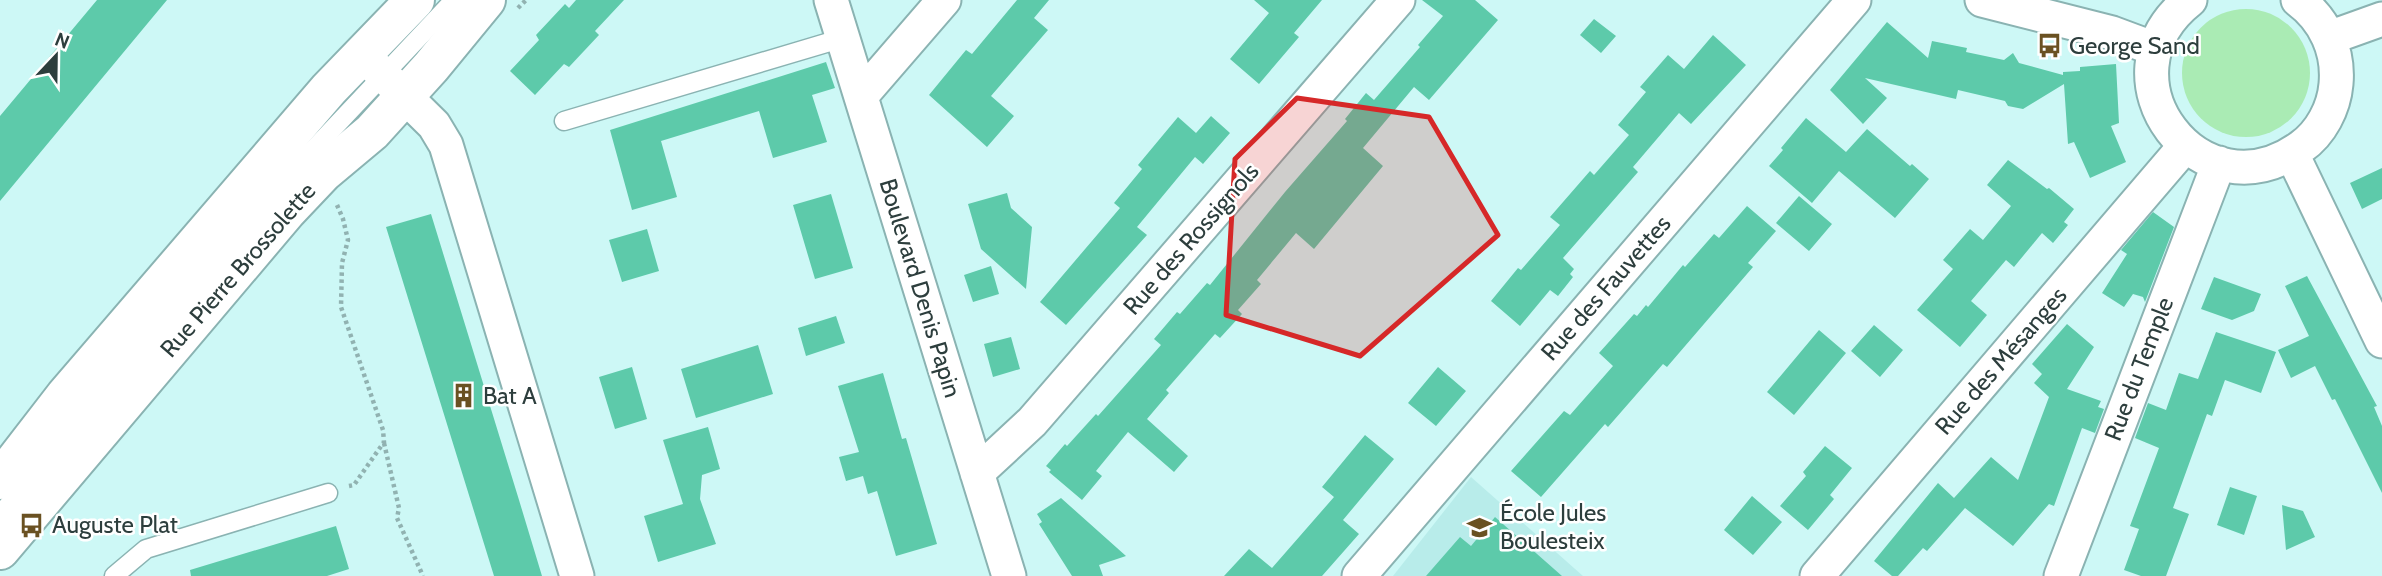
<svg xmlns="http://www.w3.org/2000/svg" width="2382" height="576" font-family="Cabin,sans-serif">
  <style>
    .built { fill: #b8ecea }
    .green { fill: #aaebb4 }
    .building { fill: #5dcaaa }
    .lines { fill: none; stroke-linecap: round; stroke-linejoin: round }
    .service-casing { stroke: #8ab3b2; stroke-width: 21 }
    .minor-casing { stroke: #8ab3b2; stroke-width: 37 }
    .secondary-casing { stroke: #8ab3b2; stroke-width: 42 }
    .path { stroke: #91b2b1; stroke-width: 4.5; stroke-dasharray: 3.5 3.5; stroke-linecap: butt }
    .service { stroke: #fff; stroke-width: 18 }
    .minor { stroke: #fff; stroke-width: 33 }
    .secondary { stroke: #fff; stroke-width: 38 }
    .marked { fill: #d62828; fill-opacity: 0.2; stroke: #d62828; stroke-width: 5; stroke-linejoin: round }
    .labels { text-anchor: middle; stroke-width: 5; stroke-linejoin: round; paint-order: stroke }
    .poi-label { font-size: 24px; fill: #2d3e3d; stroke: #fff; text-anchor: start }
    .street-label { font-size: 24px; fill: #2d3e3d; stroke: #fff }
  </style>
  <rect width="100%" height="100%" fill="#cdf8f6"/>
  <path class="built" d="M1471,477L1583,576H1393Z"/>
  <path class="green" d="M2182 73a64 64 0 1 1 128 0a64 64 0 1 1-128 0Z"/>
  <path class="building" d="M97,0H167L0,201V116Z
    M576,0H624L595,31L599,35L569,67L564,64L535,95L510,71L539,40L536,35L565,4L569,8Z
    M1017,0H1049L1034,18L1048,30L991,96L1014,116L987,147L929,95L966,50L972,54Z
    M1254,0H1322L1294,33L1299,37L1259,84L1230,59L1269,13Z
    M1422,0H1475L1498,20L1429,100L1414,87L1363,148L1383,166L1314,249L1296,233L1257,280L1261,284L1238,310L1242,314L1220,338L1215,334L1166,390L1169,393L1147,419L1188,456L1174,472L1128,432L1096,471L1102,476L1082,500L1049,472L1051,470L1046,466L1065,444L1067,446L1096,414L1098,416L1161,345L1154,339L1177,312L1180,314L1207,283L1210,285L1285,192L1347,121L1345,119L1366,93L1374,100L1420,47L1418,45L1443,16Z
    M1594,19L1616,36L1601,53L1580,35Z
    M1887,22L1928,58L1932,41L1967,48L1966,52L2004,60L2013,53L2019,63L2063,75V72L2080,71V67L2116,64L2119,123L2111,126L2126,162L2090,178L2074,142L2068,144L2064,84L2023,109L2008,106L2005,101L1958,90L1956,99L1865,78L1887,98L1863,124L1830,90Z
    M1713,35L1746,65L1691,124L1679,113L1633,167L1638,172L1563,258L1574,269L1570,274L1573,277L1558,296L1550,290L1520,326L1491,301L1518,268L1521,270L1560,225L1550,217L1590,171L1594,175L1629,135L1618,125L1646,92L1640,87L1668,55L1684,69Z
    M826,62L835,88L812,95L827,142L773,158L759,111L661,141L677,197L632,210L610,130Z
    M1211,116L1230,133L1203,164L1195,157L1137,227L1147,235L1066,325L1040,302L1120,208L1114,203L1142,169L1138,165L1178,117L1196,133Z
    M1806,118L1846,152L1867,129L1910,166L1912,164L1929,179L1895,218L1839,171L1812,203L1769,166L1783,150L1781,148Z
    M2008,160L2047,189L2049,188L2074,209L2064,222L2068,225L2053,243L2042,233L2014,267L2006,260L1971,301L1987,315L1960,347L1917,310L1953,269L1943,260L1970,229L1983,240L2011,206L1987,185Z
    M2382,168V199L2362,209L2350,183Z
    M1007,193L1011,208L1032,227L1026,289L981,249L968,204Z
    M831,194L853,268L815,279L793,205Z
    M1799,196L1832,224L1809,251L1776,223Z
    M1747,206L1776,231L1748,263L1753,267L1667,367L1663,364L1608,427L1605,424L1541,497L1511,471L1564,411L1570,415L1613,366L1599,353L1634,314L1637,316L1646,305L1648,307L1683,265L1685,267L1714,234L1719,238Z
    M2153,212L2174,227L2145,302L2143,297L2133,294L2124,307L2102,293L2127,254L2121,250Z
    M431,214L519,500L542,576H494L386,227Z
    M647,229L659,271L622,282L609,240Z
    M991,266L999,294L973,302L964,275Z
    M2307,276L2377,406L2374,407L2382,426V493L2335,399L2332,400L2315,366L2291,378L2278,350L2309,336L2285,286Z
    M2214,277L2261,294L2254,311L2232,320L2201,309Z
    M836,316L845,343L806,356L798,328Z
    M2067,324L2094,347L2067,389L2101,401L2098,407L2104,409L2095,433L2082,428L2054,506L2049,504L2013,546L1965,508L1927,551L1923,548L1898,576H1892L1874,561L1938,483L1954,498L1991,457L2018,480L2049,397L2034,383L2042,374L2032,364Z
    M1874,325L1903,350L1880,377L1851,351Z
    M1819,330L1846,353L1794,415L1767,392Z
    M2216,332L2276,352L2261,393L2225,380L2212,416L2207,414L2173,508L2189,514L2166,576H2141L2124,570L2139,529L2130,526L2159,448L2135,438L2148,403L2166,410L2179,373L2198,379Z
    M1011,337L1020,369L993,377L984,344Z
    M758,345L773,394L696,418L681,369Z
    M632,367L647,419L615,429L599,377Z
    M1438,367L1466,391L1436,426L1408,403Z
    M883,373L902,439L906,438L937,544L896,556L877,491L868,494L863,476L846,481L839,457L859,452L838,386Z
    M708,427L720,469L702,475L700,499L716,544L658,562L644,516L683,504L663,440Z
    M1365,435L1394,459L1343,520L1359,534L1322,576H1224L1249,549L1272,568L1334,497L1322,487Z
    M1825,446L1852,468L1830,495L1834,499L1808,530L1780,506L1806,476L1803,472Z
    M2230,487L2257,496L2244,535L2217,525Z
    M1752,496L1782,522L1753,555L1724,530Z
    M1061,498L1126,556L1099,565L1103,576H1072L1039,524L1042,522L1037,514Z
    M2282,505L2303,511L2315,537L2286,550Z
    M1495,517L1562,576H1426L1460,537L1471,546Z
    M336,526L349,569L327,576H191L190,570Z"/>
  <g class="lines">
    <defs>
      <path id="service" d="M564,121L843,38
        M0,515L154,329L262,204L454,0
        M114,576L146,549L328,493"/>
      <path id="minor" d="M831,0L1009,576
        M1982,0L2112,33L2155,49
        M2190,0C2092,77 2201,220 2301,147C2321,133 2334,108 2336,84C2339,51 2325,20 2298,0
        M2329,38L2382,19
        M363,55L434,125L446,145L577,576
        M861,96L944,0
        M2292,154L2382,341
        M977,473L1032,422L1398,0
        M1359,576L1854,0
        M1817,576L2185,146
        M2061,576L2219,163"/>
      <path id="secondary" d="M0,480L65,396L329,89L415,0
        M0,550L287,211L323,173L372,132L431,67L486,0"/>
    </defs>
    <use href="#service" class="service-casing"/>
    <use href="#minor" class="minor-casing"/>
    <use href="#secondary" class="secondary-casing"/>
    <path class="path" d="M518,8L526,0
      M337,205L343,219L348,240L342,263L341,307L383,430L384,442L354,485L349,486
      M384,443L399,508L397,518L423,576"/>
    <use href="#service" class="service"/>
    <use href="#minor" class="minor"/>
    <use href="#secondary" class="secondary"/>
  </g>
  <path class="marked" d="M1297,98L1429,117L1498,235L1360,356L1226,315L1235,159Z"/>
  <defs>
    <symbol id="bus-bare" viewBox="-9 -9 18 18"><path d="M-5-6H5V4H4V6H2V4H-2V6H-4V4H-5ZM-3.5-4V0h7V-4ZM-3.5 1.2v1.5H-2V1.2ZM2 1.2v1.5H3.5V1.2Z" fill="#6a5122" stroke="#fff" stroke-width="2.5" paint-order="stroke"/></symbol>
    <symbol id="building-bare" viewBox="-9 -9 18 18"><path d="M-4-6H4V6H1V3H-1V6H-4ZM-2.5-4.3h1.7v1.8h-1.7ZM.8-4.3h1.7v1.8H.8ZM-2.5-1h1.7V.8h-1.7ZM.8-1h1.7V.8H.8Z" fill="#6a5122" stroke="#fff" stroke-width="2.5" paint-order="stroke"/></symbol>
    <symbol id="school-bare" viewBox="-9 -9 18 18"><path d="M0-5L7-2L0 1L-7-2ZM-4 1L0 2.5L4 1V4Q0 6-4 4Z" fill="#6a5122" stroke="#fff" stroke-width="2.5" paint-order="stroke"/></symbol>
  </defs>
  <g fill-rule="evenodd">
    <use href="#bus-bare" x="2032" y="28" width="35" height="35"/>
    <use href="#building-bare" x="446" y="378" width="35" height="35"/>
    <use href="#bus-bare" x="14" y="508" width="35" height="35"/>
    <use href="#school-bare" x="1462" y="510" width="35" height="35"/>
  </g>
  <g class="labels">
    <g class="poi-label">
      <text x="2069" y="54">George Sand</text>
      <text x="483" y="404">Bat A</text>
      <text x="1500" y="521">École Jules<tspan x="1500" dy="28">Boulesteix</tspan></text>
      <text x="52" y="533">Auguste Plat</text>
    </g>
    <g class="street-label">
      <text transform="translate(1191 239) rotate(-49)" y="8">Rue des Rossignols</text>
      <text transform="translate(238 270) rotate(-49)" y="8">Rue Pierre Brossolette</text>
      <text transform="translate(920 288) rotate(73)" y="8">Boulevard Denis Papin</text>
      <text transform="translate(1606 288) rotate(-49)" y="8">Rue des Fauvettes</text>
      <text transform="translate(2001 361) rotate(-49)" y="8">Rue des Mésanges</text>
      <text transform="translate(2139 369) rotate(-69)" y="8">Rue du Temple</text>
    </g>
  </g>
  <g transform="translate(56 56) rotate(22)" stroke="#ffffff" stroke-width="5" paint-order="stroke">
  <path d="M0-5L12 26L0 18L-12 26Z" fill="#2d3e3d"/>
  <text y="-10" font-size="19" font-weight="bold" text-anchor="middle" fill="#2d3e3d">N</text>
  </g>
</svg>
